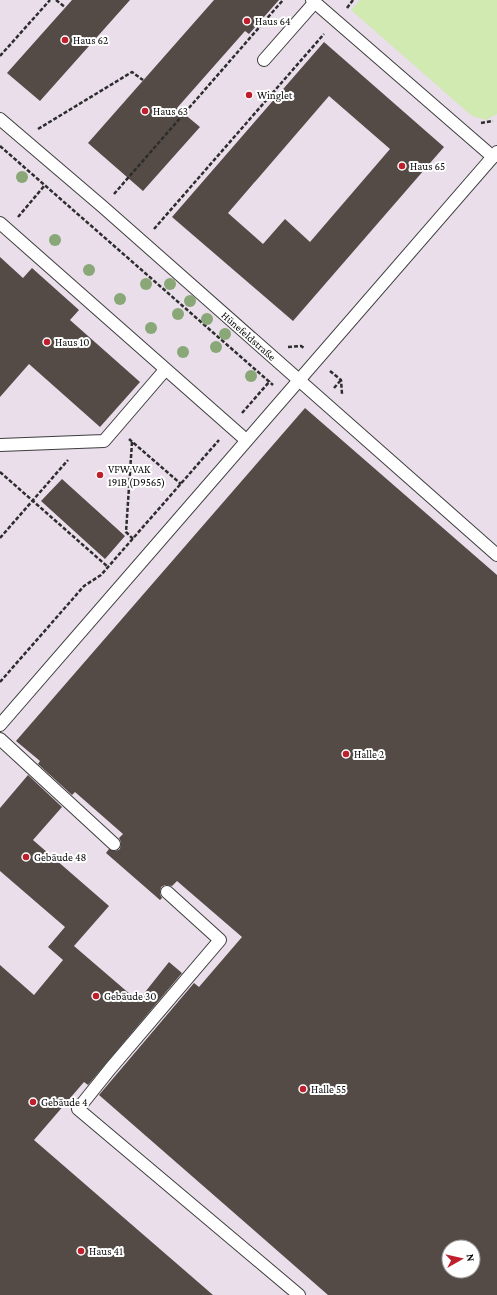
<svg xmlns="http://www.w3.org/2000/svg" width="497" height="1295" font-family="'Crimson Pro',serif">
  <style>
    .industrial { fill: #e9deea; fill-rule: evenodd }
    .green { fill: #d0eab1 }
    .building { fill: #544b47; fill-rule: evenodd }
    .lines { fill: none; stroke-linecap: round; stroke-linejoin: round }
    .service-casing { stroke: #3e3e3e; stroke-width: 14 }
    .path { stroke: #2d2d2d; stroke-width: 2.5; stroke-dasharray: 4 2; stroke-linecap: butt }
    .service { stroke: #fff; stroke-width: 12 }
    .tree { fill: #8aa777 }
    .poi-dot { fill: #be1f2c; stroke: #fff; stroke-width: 1.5 }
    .labels { text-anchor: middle; stroke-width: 4; stroke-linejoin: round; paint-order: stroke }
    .poi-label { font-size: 11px; fill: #0b0b0b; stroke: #fff; text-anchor: start }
    .street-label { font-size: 11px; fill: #0b0b0b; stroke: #fff }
  </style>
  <rect width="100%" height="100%" fill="#fffae8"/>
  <path class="industrial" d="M0,0H497V1295H0ZM449,1247H473V1271H449Z"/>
  <path class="green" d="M360,0H497V114L486,120L472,116L351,10Z"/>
  <path class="building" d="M72,0H130L40,101L7,73Z
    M214,0H279L249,34L245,31L177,108L200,127L143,191L88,143Z
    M324,42L444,147L293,321L172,217ZM329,96L390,149L310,242L285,219L263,244L228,213Z
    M0,257L23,278L32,268L79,310L70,320L140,382L100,427L29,364L0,397Z
    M305,408L497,575V1295H328L99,1095L194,983L199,987L242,937L177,881L172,886L165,885L161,887L160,894L162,898L160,900L106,853L109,849L116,851L120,849L121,842L119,838L123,834L75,792L72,795L38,764L40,761L16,741ZM449,1247H473V1271H449Z
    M62,479L125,536L105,559L41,501Z
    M28,775L62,807L33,840L109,906L74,946L138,1001L169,962L182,973L88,1085L84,1082L34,1140L213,1295H0V965L34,995L63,960L48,947L65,927L0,871V808Z"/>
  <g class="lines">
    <defs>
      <g id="service">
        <path d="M312,0L493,157"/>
        <path d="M264,60L315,2"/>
        <path id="s1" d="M0,119L103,207L497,555"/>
        <path d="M0,223L246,440"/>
        <path d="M0,445L104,441L165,370"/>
        <path d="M0,725L497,152"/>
        <path d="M0,739L114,844"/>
        <path d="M167,892L220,940L110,1069L78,1109L299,1295"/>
      </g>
    </defs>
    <use href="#service" class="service-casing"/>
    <path class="path" d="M56,0L65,7
      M347,8L353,0
      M0,56L50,0
      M481,123L493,121
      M38,129L132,72L143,80
      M0,146L273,385
      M114,194L283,0
      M18,217L45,185
      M154,229L324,34
      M288,347L301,346L304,348
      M330,371L341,380L342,394
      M334,388L341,380
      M242,413L270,381
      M129,439L181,484
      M132,442L126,532L133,539
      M0,472L108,567
      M0,538L68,460
      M0,682L84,586L101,575L219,440"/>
    <use href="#service" class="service"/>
  </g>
  <g class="tree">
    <circle cx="22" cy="177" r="6"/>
    <circle cx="55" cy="240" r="6"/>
    <circle cx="89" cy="270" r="6"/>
    <circle cx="146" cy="284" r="6"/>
    <circle cx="170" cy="284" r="6"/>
    <circle cx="120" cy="299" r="6"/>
    <circle cx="190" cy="301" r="6"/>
    <circle cx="178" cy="314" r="6"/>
    <circle cx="207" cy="319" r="6"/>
    <circle cx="151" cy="328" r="6"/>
    <circle cx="225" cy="334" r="6"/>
    <circle cx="216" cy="347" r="6"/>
    <circle cx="183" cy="352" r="6"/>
    <circle cx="251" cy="376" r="6"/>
  </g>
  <g class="poi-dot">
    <circle cx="247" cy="21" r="4"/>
    <circle cx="65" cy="40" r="4"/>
    <circle cx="249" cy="95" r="4"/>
    <circle cx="145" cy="111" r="4"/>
    <circle cx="402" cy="166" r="4"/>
    <circle cx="47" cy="342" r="4"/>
    <circle cx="100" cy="475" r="4"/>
    <circle cx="346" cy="754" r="4"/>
    <circle cx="26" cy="857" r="4"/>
    <circle cx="96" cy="996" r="4"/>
    <circle cx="303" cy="1089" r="4"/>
    <circle cx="33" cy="1102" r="4"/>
    <circle cx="81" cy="1251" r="4"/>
  </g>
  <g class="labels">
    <g class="poi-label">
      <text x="255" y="25">Haus 64</text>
      <text x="73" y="44">Haus 62</text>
      <text x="257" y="99">Winglet</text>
      <text x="153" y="115">Haus 63</text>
      <text x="410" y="170">Haus 65</text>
      <text x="55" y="346">Haus 10</text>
      <text x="108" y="473">VFW VAK<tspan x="108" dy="13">191B (D9565)</tspan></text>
      <text x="354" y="758">Halle 2</text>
      <text x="34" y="861">Gebäude 48</text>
      <text x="104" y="1000">Gebäude 30</text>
      <text x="311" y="1093">Halle 55</text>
      <text x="41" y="1106">Gebäude 4</text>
      <text x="89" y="1255">Haus 41</text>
    </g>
    <g class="street-label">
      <text dy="4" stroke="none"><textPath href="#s1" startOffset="330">Hünefeldstraße</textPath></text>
    </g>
  </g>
  <g transform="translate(461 1259) rotate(82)"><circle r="19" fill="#ffffff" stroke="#9d9d9d"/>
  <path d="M0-3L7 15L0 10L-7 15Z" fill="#be1f2c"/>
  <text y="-6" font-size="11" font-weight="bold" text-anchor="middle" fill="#0b0b0b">N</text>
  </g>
</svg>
